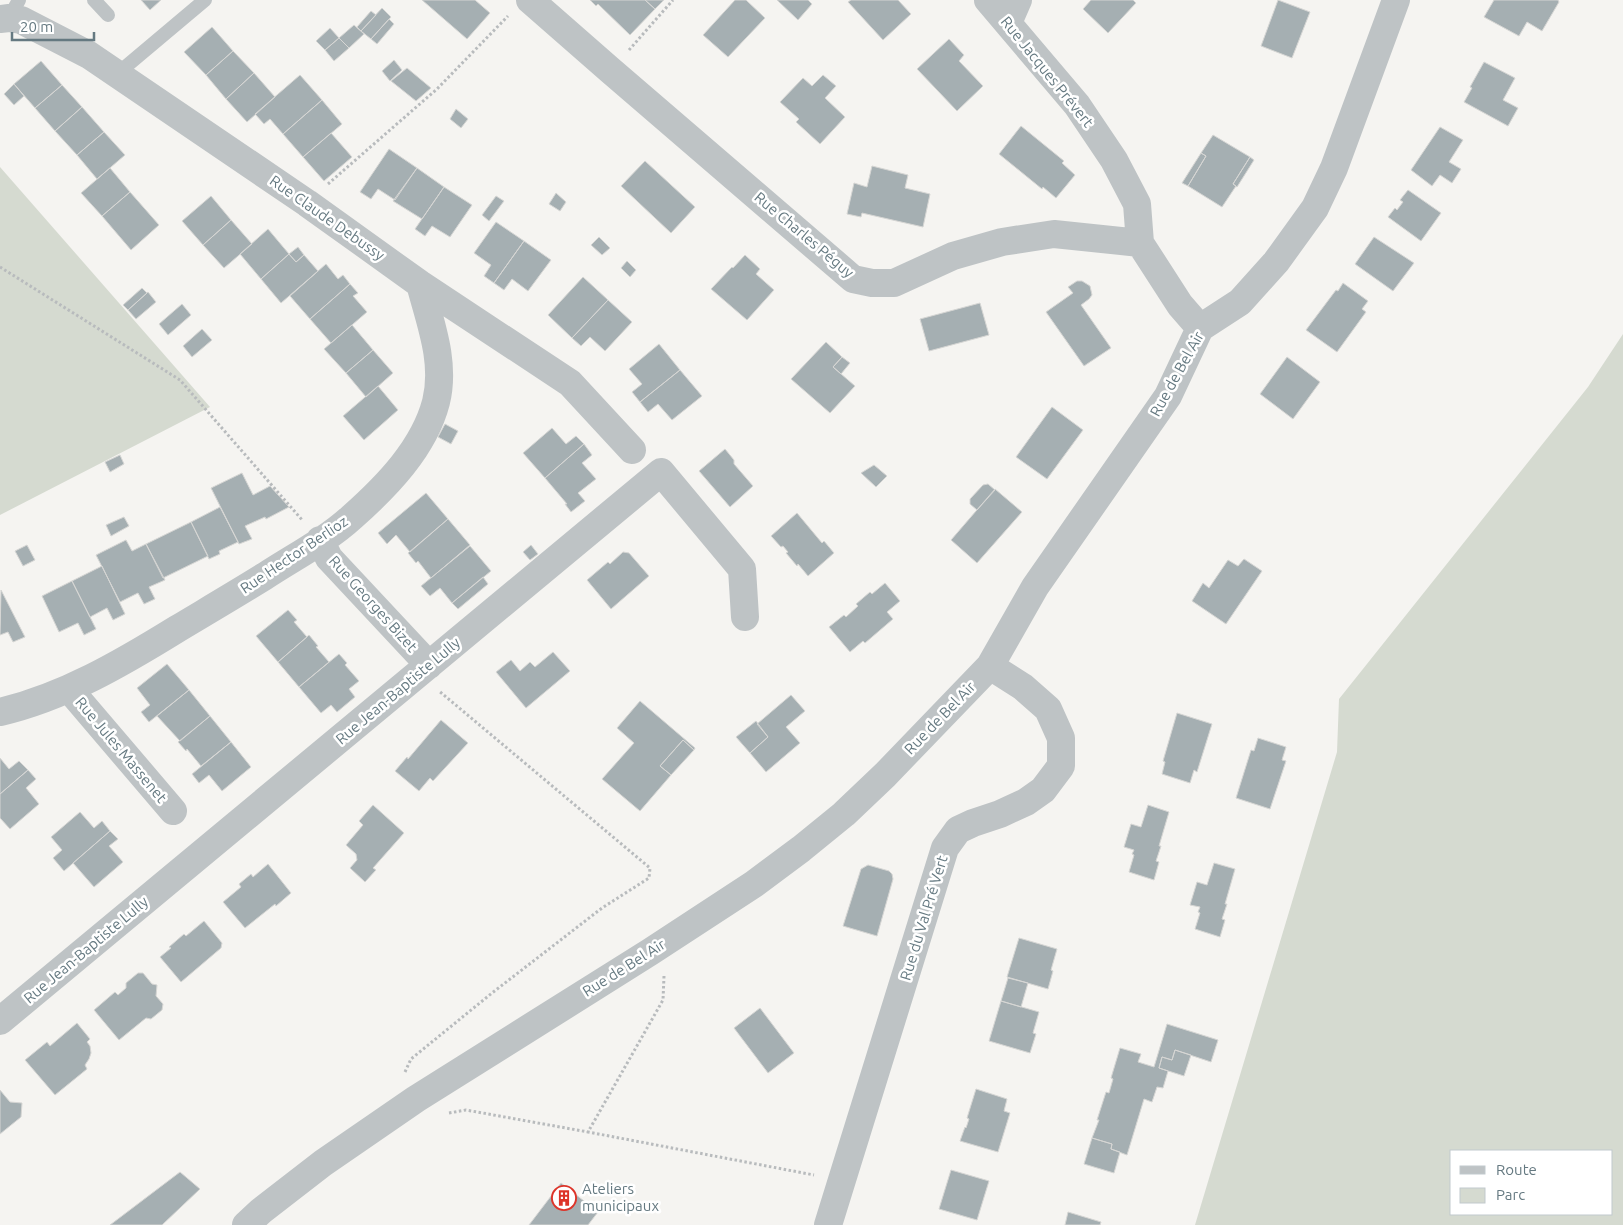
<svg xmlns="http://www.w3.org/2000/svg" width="1623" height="1225" font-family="Ubuntu,sans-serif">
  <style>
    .green { fill: #d5dad0; fill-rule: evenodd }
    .building { fill: #a5afb2; stroke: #d6d6d4 }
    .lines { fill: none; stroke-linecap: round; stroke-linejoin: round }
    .path { stroke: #b8bbbd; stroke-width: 3; stroke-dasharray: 2.5 2.5; stroke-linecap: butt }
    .service { stroke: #bec3c5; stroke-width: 14 }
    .minor { stroke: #bec3c5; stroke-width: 28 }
    .labels { text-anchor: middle; stroke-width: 5; stroke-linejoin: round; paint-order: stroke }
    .street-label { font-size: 15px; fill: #657981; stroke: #fff }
    .poi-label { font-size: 15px; fill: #657981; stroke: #fff; text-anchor: start }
  </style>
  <rect width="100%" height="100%" fill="#f5f4f1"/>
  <path class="green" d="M0,167L210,407L0,515Z
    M1623,334V1225H1195L1337,752L1339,699L1588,387ZM1452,1151H1612V1214H1452Z"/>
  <path class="building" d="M141,0H161L150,10Z
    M422,0H475L490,13L467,39Z
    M590,0H645L655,9L630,35L598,4L596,6Z
    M645,0H664L655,9Z
    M735,0H746L765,18L728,57L703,35Z
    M777,0H808L812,4L798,20Z
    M851,0H898L911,14L883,40L848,2Z
    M1091,0H1133L1136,3L1108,33L1083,9Z
    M1278,0L1310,12L1292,58L1261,46Z
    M1494,0H1558L1559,2L1542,31L1527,22L1519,36L1484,17Z
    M382,8L391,17L371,39L361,31Z
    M371,11L376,15L361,31L357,27Z
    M389,19L394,24L377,44L371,39Z
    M354,25L364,34L349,48L339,38Z
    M212,27L233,51L206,75L184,52Z
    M330,28L339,38L325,50L316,41Z
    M339,38L349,48L334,61L325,50Z
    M949,39L964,55L959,61L983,86L957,111L917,69Z
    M233,51L254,73L226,99L206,75Z
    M394,60L402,70L390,81L382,71Z
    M41,61L62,85L35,108L14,84Z
    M1484,62L1515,78L1503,100L1518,108L1508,126L1464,102L1472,88L1470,87Z
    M407,68L431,88L416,101L391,81Z
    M254,73L275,97L247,122L226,99Z
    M300,75L322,100L283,134L270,119L264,124L255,114Z
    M823,75L836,86L825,98L845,117L820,144L796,122L799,119L780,102L803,78L812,86Z
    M14,84L24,96L14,105L4,94Z
    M62,85L82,107L55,131L35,108Z
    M322,100L342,124L303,157L283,134Z
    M82,107L104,132L77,155L55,131Z
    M456,109L468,119L461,128L450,119Z
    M1021,126L1064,161L1062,163L1075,175L1056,198L1043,187L1042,189L999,154Z
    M1440,127L1463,140L1449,162L1461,169L1452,183L1440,175L1432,186L1411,170Z
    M104,132L125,155L97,179L77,155Z
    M331,133L352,157L324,181L303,157Z
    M1213,135L1250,157L1233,184L1236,186L1222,207L1188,186L1206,156L1201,153Z
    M389,149L417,168L395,200L378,189L371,199L360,192Z
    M1201,153L1206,156L1188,186L1182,183Z
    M1250,157L1254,160L1237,187L1233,184Z
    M645,161L695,207L671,233L621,186Z
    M872,166L908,175L905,188L930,194L923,227L862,213L861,217L847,214L854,183L867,187Z
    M110,168L130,192L102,216L81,193Z
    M417,168L444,187L422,219L393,201Z
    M444,187L472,205L450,237L432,226L425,236L415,229Z
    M1408,190L1441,213L1421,241L1388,217L1395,208L1397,210L1403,202L1400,200Z
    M130,192L159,225L131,250L102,216Z
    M556,193L566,202L560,211L549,204Z
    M211,196L231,220L203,245L182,221Z
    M496,196L504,201L489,221L482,215Z
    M231,220L252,244L224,268L203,245Z
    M496,222L524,241L494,283L484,276L491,265L474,253Z
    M268,229L289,254L261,279L240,254Z
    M599,237L610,248L602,255L591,245Z
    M1374,237L1414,263L1393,291L1355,264Z
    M524,241L551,260L528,291L512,279L504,290L494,283Z
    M298,247L304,255L296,262L289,254Z
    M289,254L296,262L304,255L318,271L281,303L261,279Z
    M745,255L760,269L756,274L774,290L747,320L711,289L732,267L733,268Z
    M627,261L636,270L630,277L621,268Z
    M326,264L338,279L343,275L350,284L310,319L290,296Z
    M583,277L608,300L572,338L548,315Z
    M1077,281H1082L1090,286L1092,295L1089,299L1081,305L1111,348L1084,366L1046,312L1073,293L1068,287Z
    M1343,283L1368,301L1362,309L1366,312L1337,352L1306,330L1336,290L1338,291Z
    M350,284L358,293L353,296L367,312L331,343L310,319Z
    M142,288L147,293L128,310L123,305Z
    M148,292L156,302L136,319L128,310Z
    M608,300L632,322L605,351L590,337L581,346L572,338Z
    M980,303L989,335L929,351L920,319Z
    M182,304L191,315L168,335L159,324Z
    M352,325L373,350L346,373L324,349Z
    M202,329L212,340L192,357L183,346Z
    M826,342L842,357L833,367L855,386L830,413L791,379Z
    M659,344L680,370L640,402L632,392L642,384L629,369Z
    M373,350L393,373L366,397L346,373Z
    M842,357L850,363L841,374L833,367Z
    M1287,357L1320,382L1293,419L1260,394Z
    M680,370L702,396L672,420L658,404L648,412L640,402Z
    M378,386L398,410L364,440L343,416Z
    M1052,407L1083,430L1047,479L1016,457Z
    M445,424L458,431L451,444L438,437Z
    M552,428L566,444L576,436L584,444L545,478L523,453Z
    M584,444L592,455L582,463L596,479L578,493L585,501L571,512L565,504H567L545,478Z
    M725,449L734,460V464L753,486L730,507L699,471Z
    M120,455L124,464L110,472L105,462Z
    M874,465L887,476L876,487L861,473Z
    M242,473L253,495L270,486L289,507L266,519L265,517L245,526L252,539L239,544L211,488Z
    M988,484L995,490L977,510L970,504V499L983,485Z
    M995,489L1022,512L977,563L951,540Z
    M426,493L448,519L410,552L396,535L387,544L378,533Z
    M220,507L238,542L219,551L220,554L209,559L191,522Z
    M797,513L822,543L824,541L834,553L808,576L798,564L797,566L786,553L788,552L783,546L781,547L771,536Z
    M124,517L129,526L111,536L106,525Z
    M448,519L470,545L431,578L418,561L416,563L408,553Z
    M191,522L208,556L163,578L146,544Z
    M126,540L132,551L146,544L165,580L149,587L155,599L144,604L138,593L120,602L96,555Z
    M27,545L35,560L23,566L15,551Z
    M531,545L538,554L530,560L523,552Z
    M470,546L491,571L452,603L440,588L430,596L421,586Z
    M623,552L629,553L649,576L611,609L587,580L608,562L610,564Z
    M1244,559L1262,571L1226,624L1192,601L1203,583L1209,588L1228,560L1238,566Z
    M102,566L125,614L113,620L107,608L90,617L72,581Z
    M483,577L488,584L458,609L452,603Z
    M72,581L96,629L84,635L78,623L59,632L42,596Z
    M885,583L900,601L887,612L893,619L865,643L863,641L850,652L829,627L844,615L846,617L858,606L856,604L870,592L872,594Z
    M1,590L25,637L13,642L8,632L0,635Z
    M288,610L297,620L294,622L307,637L278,662L256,636Z
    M309,635L318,646L316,647L329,662L299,687L278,662Z
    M553,652L570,671L526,708L496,672L511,660L520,671L530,662L535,667Z
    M339,654L347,663L345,665L359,681L349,689L355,697L337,712L331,705L321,713L299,687Z
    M167,664L189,690L149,722L141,712L150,705L137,688Z
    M189,690L210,716L180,741L157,716Z
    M791,695L805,711L786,727L800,743L766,772L750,753L768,737L757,724Z
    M640,701L695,748L694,750L683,740L660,766L671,775L640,811L602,779L634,743L617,728Z
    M1177,713L1212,724L1197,772L1194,770L1190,783L1162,774L1165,762L1163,761Z
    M210,716L231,742L201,766L187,749L186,751L178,742Z
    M441,720L468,743L433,781L430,778L419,791L395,771L407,757L408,759Z
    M756,721L768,737L750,753L736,737Z
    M1258,738L1286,747L1282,760L1286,761L1270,809L1236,798L1251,750L1254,751Z
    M683,740L694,750L671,775L660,766Z
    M231,742L251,767L222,791L209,775L199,783L192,774Z
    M0,758L9,769L19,761L28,770L0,794Z
    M28,770L36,779L26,788L39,804L10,829L0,818V794Z
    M373,805L404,833L373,868L376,870L365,882L350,868L357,860L356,854L346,845L363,825L359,821Z
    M1148,805L1169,812L1159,846H1161L1156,861L1159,862L1154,880L1129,872L1134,855L1132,854L1134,850L1124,847L1131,824L1141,827Z
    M80,812L94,828L102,821L110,831L64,871L53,858L62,850L51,837Z
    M110,831L118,839L109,846L123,862L94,887L73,863Z
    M1214,863L1235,869L1225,904H1227L1222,919L1225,920L1220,937L1195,929L1200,913L1198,912L1200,907L1190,905L1197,882L1207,885Z
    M268,864L291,893L276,906L275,904L245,928L223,902L241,887L239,884L251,874L253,877Z
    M868,865L889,871L892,874L893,879L877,936L843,926L861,869Z
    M204,921L222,943L221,948L181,982L160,957L171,948L169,947L184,934L186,936Z
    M1019,938L1057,949L1051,970L1053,971L1048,989L1007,977Z
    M138,973H143L152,984L157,985L156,996L163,1004L162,1010L151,1019L146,1018L119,1040L94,1010L115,992L118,995L126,988V983Z
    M1008,978L1028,983L1021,1007L1001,1001Z
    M1001,1001L1039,1012L1033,1033L1036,1034L1030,1053L989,1041Z
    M760,1008L794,1053L768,1073L734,1028Z
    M77,1023L90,1039L87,1042L90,1046L91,1053L89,1059L85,1065L87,1069L55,1095L25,1060L47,1042L50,1046Z
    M1167,1024L1218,1040L1211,1062L1175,1050L1172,1060L1162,1057L1159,1068L1168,1071L1163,1088L1157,1087L1152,1102L1144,1099L1127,1155L1111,1149L1112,1144L1092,1138L1099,1120H1097L1106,1092L1109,1093L1113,1079L1111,1078L1120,1048L1141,1054L1138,1062L1154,1067Z
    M1175,1050L1191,1055L1184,1076L1159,1068L1162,1057L1172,1060Z
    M976,1089L1007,1099L1004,1111L1010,1113L998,1152L960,1141L965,1127L966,1128L969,1119L967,1118Z
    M0,1090L10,1102L22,1103L21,1117L0,1134Z
    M1092,1138L1112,1144L1111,1149L1120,1152L1114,1173L1084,1164Z
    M951,1170L989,1181L977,1220L939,1209Z
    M180,1172L200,1189L162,1225H110Z
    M561,1183L598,1212L588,1225H529Z
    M1068,1212L1101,1222L1100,1225H1065Z"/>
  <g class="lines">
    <path class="path" d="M629,50L673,0
      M328,184L437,89L508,16
      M0,267L180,380L303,521
      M664,976L663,1000L588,1132L814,1175
      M405,1072L411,1059L492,993L602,908L649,878L650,868L439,691
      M449,1113L466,1110L588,1132"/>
    <path class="service" d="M94,0L108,15
      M9,18L19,0
      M117,74L205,0"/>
    <path class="minor" d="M530,0L610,70L853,279L872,283H894L953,256L1002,242L1054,234L1140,243
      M988,0L1077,105L1114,160L1137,204L1140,243L1180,305L1200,328
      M0,19L9,18L21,20L89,55L307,203L420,284L570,383L632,450
      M1008,23L1018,0
      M320,540L329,558L429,665
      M69,689L173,811
      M0,712C64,697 122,663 177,629C207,611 236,594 265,576C294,557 327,540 352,517C387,486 424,448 436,402C446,362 430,322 420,284
      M0,1021L661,472L742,569L745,617
      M246,1225L261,1211L323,1163L416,1099L650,952L754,884L801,849L844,814L885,775L990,666L1035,587L1168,396L1200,328L1240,302L1276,262L1315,208L1334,168L1396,0
      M828,1225L945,848L958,830L973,823L1000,814L1026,802L1043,790L1061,766V738L1048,709L1023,687L990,666"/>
  </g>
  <defs>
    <symbol id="building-ring" viewBox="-11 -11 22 22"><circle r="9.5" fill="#fff" stroke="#dd3429" stroke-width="1.5"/><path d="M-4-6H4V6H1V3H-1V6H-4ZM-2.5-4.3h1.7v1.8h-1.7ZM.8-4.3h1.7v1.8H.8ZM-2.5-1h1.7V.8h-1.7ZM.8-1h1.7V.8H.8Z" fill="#dd3429"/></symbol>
  </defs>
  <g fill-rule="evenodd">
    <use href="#building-ring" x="550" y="1184" width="28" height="28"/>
  </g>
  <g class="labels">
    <g class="street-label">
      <text transform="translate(1047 72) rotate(51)" y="5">Rue Jacques Prévert</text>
      <text transform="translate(327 218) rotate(35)" y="5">Rue Claude Debussy</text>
      <text transform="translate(804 235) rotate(40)" y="5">Rue Charles Péguy</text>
      <text transform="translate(1177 374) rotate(-61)" y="5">Rue de Bel Air</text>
      <text transform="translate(294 555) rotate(-34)" y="5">Rue Hector Berlioz</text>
      <text transform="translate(373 604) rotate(48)" y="5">Rue Georges Bizet</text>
      <text transform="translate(398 691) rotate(-40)" y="5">Rue Jean-Baptiste Lully</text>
      <text transform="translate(940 718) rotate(-46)" y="5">Rue de Bel Air</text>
      <text transform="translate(121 750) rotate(50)" y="5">Rue Jules Massenet</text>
      <text transform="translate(924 918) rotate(-73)" y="5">Rue du Val Pré Vert</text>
      <text transform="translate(86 950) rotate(-40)" y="5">Rue Jean-Baptiste Lully</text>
      <text transform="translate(624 968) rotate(-32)" y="5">Rue de Bel Air</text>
    </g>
    <g class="poi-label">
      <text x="582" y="1194">Ateliers<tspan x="582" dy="17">municipaux</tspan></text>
    </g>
  </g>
  <rect x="1450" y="1150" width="162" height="65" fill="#ffffff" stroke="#c1c9cd"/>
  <rect x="1460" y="1166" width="25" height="8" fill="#bec3c5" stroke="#c1c9cd"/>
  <text x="1496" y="1175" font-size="15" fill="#657981">Route</text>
  <rect x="1460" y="1188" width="25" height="15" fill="#d5dad0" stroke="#c1c9cd"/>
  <text x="1496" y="1200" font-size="15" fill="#657981">Parc</text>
  <path d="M12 32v8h82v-8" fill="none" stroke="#657981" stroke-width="2.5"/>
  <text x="20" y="32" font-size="15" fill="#657981" stroke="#ffffff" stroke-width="4" paint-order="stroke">20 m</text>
</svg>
